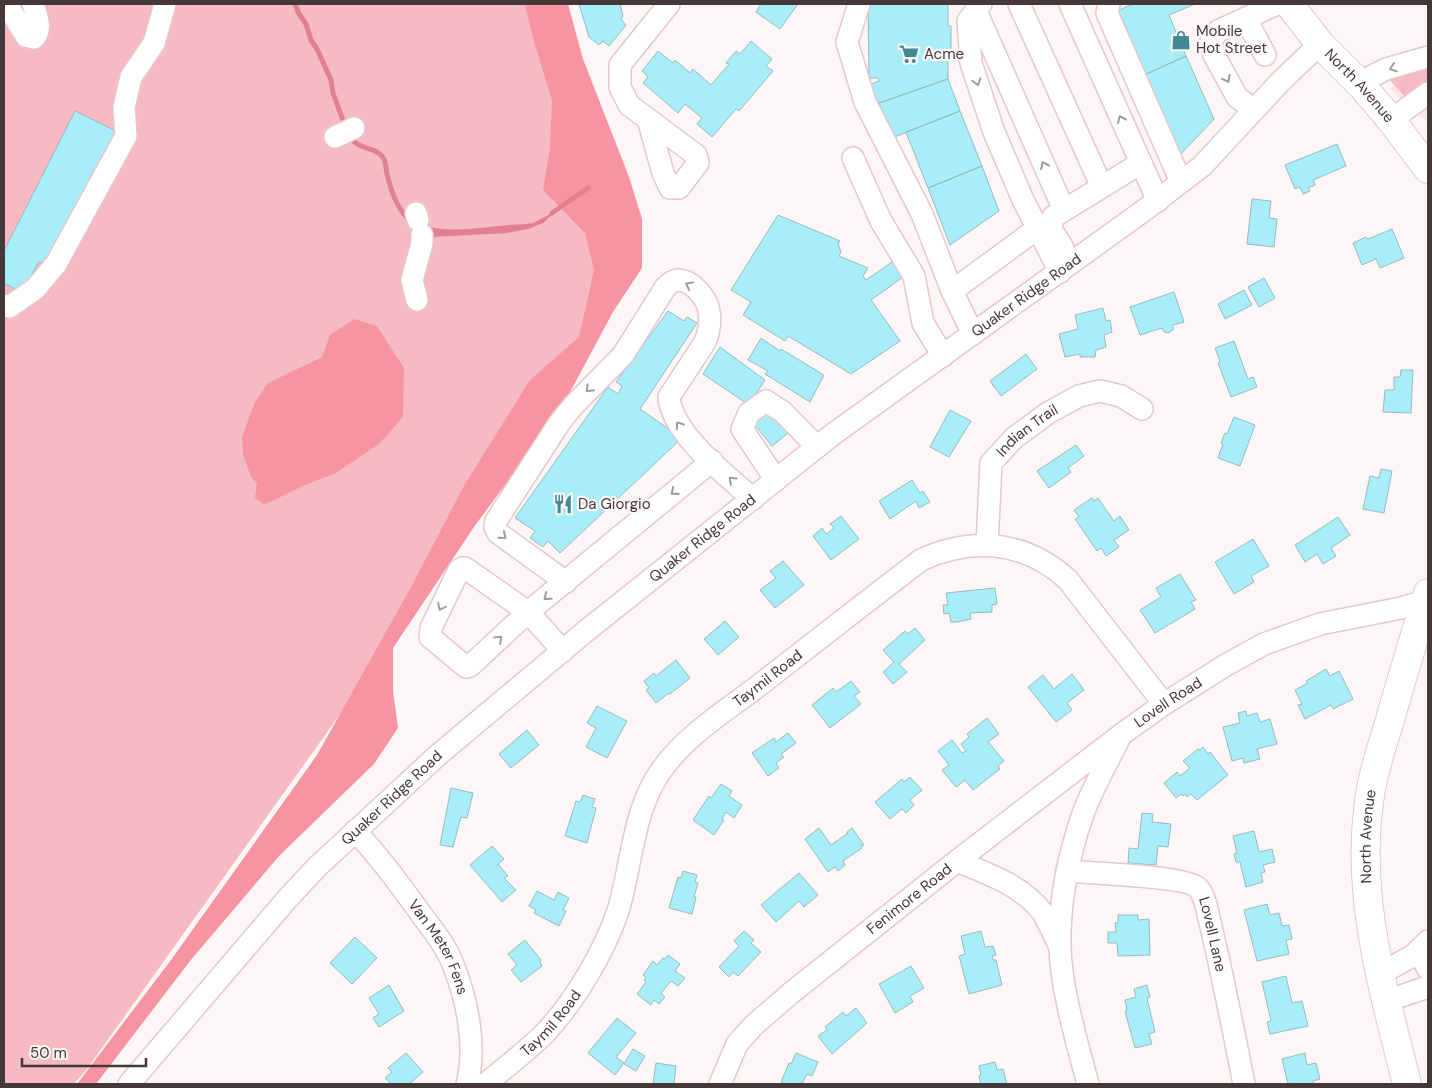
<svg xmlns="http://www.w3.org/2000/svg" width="1432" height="1088" font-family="'DM Sans',sans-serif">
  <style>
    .built { fill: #ffe5e8 }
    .green { fill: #f6bbc2 }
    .forest { fill: #f694a2 }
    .water { fill: #e18190 }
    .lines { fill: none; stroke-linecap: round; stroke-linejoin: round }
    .stream { stroke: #e18190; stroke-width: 5 }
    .building { fill: #a8eef9; stroke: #98b9bf }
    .minor-casing { stroke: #e7c7ca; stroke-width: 24 }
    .major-casing { stroke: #e7c7ca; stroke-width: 30 }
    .minor { stroke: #fff; stroke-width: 21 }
    .major { stroke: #fff; stroke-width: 28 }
    .oneway { stroke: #a29c9c }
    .labels { text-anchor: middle; stroke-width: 4.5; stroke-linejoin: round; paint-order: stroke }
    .poi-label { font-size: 15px; fill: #453839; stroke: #fdf6f7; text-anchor: start }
    .street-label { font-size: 15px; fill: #453839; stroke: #fdf6f7 }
  </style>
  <rect width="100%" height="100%" fill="#fdf6f7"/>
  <path class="built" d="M1428,77V123L1389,88Z"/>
  <path class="green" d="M4,4H558L637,247L343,710L87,1069L74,1084H4Z
    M1428,63V80L1405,97L1387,77Z"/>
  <path class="forest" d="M525,4H568L583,59L629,177L642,219V268L613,312L561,409L474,527L393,648V691L398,728L374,764L279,856L190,961L96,1084H77L171,960L317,755L410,589L465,484L530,380L579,337L594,270L585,233L543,190L550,148L552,100L535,45Z
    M354,319L377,326L404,368L403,417L379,444L336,473L305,485L264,505L255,498L257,483L251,477L243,454L242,437L255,402L268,383L322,357L330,335Z"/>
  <path class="water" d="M556,211L543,223L528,229L507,233L432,237L421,225C454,235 491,225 525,224L533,223Z"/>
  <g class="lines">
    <path class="stream" d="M295,4L298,12L306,24L311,40L317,49L331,80L333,93L345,126
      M350,136C357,151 376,145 384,159C386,163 386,170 387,174C391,191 398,212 412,222
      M552,213L588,188"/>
  </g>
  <path class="building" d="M579,4H620L623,16L621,19L626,25L609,46L603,41L599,45L589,37Z
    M761,4H798L780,29L756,12Z
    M868,4H948V26H951V56H948V79L871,106L858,50L871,84L879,81L878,78H869Z
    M1134,4H1195L1169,15L1186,56L1142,76L1114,12Z
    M751,41L772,59L766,66L773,71L739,111L736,109L712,137L697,124L702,118L685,104L678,113L643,83L648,77L642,71L658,51L673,63L675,60L690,73L693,69L711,85L729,64L726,63L736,51L740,54Z
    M1186,56L1214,119L1178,157L1142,76Z
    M948,79L960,111L892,138L879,103Z
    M75,111L116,131L47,266L39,261L22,293L4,283V251Z
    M960,111L982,166L928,188L906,132Z
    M1337,144L1346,166L1313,180L1315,185L1308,188L1310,191L1303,194L1300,187L1295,189L1285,165Z
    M982,166L999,211L950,245L928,188Z
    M1252,199L1271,201L1269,218L1277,219L1274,247L1247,244Z
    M778,215L840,241L838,244L841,252L839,256L868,268L863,276L866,280L895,260L906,275L871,300L900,341L851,374L788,336L785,341L743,315L751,302L731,290Z
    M1392,229L1404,258L1380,268L1376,259L1362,265L1353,243L1366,237L1368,239Z
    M1264,278L1275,298L1259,307L1248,287Z
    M1244,290L1252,305L1225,319L1218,304Z
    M1174,292L1184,322L1173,325V330L1168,333L1164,332L1162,328L1140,335L1130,307Z
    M1103,308L1106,321L1110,320L1112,332L1104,335L1106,347L1096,350L1095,357H1080V354L1065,357L1059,334L1078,329L1075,315Z
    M668,311L684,321L687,317L697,323L640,409L682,438L560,553L548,541L543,547L530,538L535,531L515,518L608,387L618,394L622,386L616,382Z
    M761,338L780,351L781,349L824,375L810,402L765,374L768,371L748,360Z
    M1234,341L1248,379L1253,377L1257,387L1231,397L1218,363L1220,361L1215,348Z
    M720,347L765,380L749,405L703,374Z
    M1026,354L1037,369L1001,396L990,381Z
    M1401,370H1413L1411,413L1383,412L1385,390H1394V377H1400Z
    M765,405L788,433L772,446L749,418Z
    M950,410L971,421L949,457L930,447Z
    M1234,417L1255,425L1240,466L1218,458L1223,444L1221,443L1225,433L1227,434Z
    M1076,445L1084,456L1068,468L1071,472L1049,488L1037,471Z
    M1381,469L1392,471L1384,513L1363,509L1370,476L1379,478Z
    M912,480L920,493L923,491L930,502L919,508L916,501L890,519L879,501Z
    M1092,498L1094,501L1098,498L1114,521L1120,516L1129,530L1114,540L1119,547L1106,556L1101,548L1097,551L1075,519L1079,517L1074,510Z
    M841,516L859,539L831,560L813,536L822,528L826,534L834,528L830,524Z
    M1338,517L1350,535L1331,548L1336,556L1323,564L1317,554L1305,562L1295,545Z
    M1253,539L1269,566L1251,576L1254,582L1234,594L1215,562Z
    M783,561L804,585L775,608L760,590L776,578L770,571Z
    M1180,574L1196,600L1191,602L1195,609L1155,633L1140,610L1161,597L1156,588Z
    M995,588L997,604L992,605V612L970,613L971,619L957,622H951L949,613L944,614L943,605H948L946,593Z
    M725,621L739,637L718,655L704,639Z
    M915,628L925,640L899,664L907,672L893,684L883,672L894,662L883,650L905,631L908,634Z
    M676,660L690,678L670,694L669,693L656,703L646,690L649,688L644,681L654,673L656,676Z
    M1326,669L1330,676L1339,671L1353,699L1333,709L1331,705L1305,719L1298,705L1302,704L1295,690L1308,683L1306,681Z
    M1072,674L1084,690L1067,703L1072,710L1056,722L1028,687L1043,675L1054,689Z
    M851,681L860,692L854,696L861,704L830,728L812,705L833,688L836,692Z
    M597,706L627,721L607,758L586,747L596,728L587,723Z
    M1246,711L1247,716L1257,713L1260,722L1270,719L1277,744L1257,749L1260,759L1244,763L1243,758L1232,761L1223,727L1240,723L1238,713Z
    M987,718L999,734L988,742L1004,761L998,766L1000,769L973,790L965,780L956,787L942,770L949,765L938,751L952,740L962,753L966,751L961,744L969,737L967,734Z
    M527,730L539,745L511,768L499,754Z
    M788,733L796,743L781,754L784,757L776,763L779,768L768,776L752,753L774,738L776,742Z
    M1203,747L1208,754L1210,752L1228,775L1197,800L1191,794L1187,797L1185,794L1183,796L1181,794L1176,798L1164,783L1176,773L1177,772L1180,776L1190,768L1183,761L1198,749L1200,750Z
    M910,777L922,790L910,800L914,805L906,813L902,809L890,819L875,802L902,779L904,782Z
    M721,784L732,791L729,796L742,805L734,818L726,812L722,819L724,820L714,835L693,820L709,796L711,798Z
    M451,788L473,793L467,818L461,817L453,847L440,845Z
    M583,795L595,799L592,807L596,808L587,843L565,836L576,801L580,802Z
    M1142,813L1153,814L1152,822L1171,824L1168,847L1158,846L1156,865L1128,863L1129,848L1138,849Z
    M819,828L831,845L848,833L847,832L852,828L864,845L861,846L862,848L843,861L845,865L838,871L835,867L828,872L805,839Z
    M1254,831L1259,852L1272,849L1275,862L1263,865L1265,872L1261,873L1263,882L1246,887L1240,862H1236L1234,854L1237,853L1233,836Z
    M492,846L504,859L498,864L508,876L504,878L516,890L502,902L470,865Z
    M683,871L697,875L695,882L698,883L694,897H696L692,914L669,908L678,877L681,878Z
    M799,873L818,895L804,907L799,901L776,922L761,905Z
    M537,891L554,900L558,892L569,898L563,910L566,911L559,926L534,913L536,910L529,906Z
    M1267,904L1270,915L1279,913L1282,926L1289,925L1292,939L1286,940L1289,954L1257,961L1244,910Z
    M1118,915H1138V920L1149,919L1150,955L1118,956L1117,943H1108V932H1116L1115,923H1118Z
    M744,931L754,940L751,943L761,952L738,976L733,972L729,977L719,967L739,946L734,941Z
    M981,931L985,947L993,946L996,955L992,956L993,960H996L1002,985L969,994L959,956L965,954L961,936Z
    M355,937L377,958L352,984L330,963Z
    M525,940L541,960L540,962L542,966L521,982L511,970L517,965L508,954Z
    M668,955L680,964L675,971L685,978L678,986L671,981L661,993L665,997L659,1004L654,1000L651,1005L637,994L646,982L644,980L646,977L643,975L653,961L657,965L663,958L665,959Z
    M911,966L924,988L910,996L913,1002L895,1013L879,984Z
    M1286,976L1292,1003L1302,1001L1308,1026L1270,1034L1267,1022L1271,1021L1262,982Z
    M389,985L404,1011L379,1027L373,1018L379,1014L369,998Z
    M1147,985L1150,997L1147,998L1155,1032L1149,1034L1152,1044L1135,1048L1125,1011L1127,1010L1125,1000L1136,997L1134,989Z
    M856,1008L867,1023L832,1054L818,1036L827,1030L825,1027L843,1012L846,1016Z
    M617,1018L636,1033L616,1057L624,1063L615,1075L588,1053Z
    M633,1049L645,1056L636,1071L624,1064Z
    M406,1053L423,1072L409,1084H391L385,1078L392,1072L388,1068Z
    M796,1053L818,1062L812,1076L807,1074L802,1084H785L781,1082L789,1063L791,1064Z
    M1305,1053L1307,1065L1316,1063L1320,1079L1313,1081L1314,1084H1288L1282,1059Z
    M995,1062L997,1070L1003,1069L1007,1084H981L979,1076L981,1075L979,1066Z
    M656,1063L676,1066L674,1084H653Z"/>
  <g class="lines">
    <defs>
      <g id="minor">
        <path d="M859,4L847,42L865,102L922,214L952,291L973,334"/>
        <path d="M981,4L968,21L971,63L994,132L1023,200L1060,272"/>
        <path d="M1019,4L1102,187"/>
        <path d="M1070,4L1158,201"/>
        <path d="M1109,4L1107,13L1181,182"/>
        <path d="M4,6L9,8L26,36L34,38C43,29 36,14 33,4"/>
        <path d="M976,11L1064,210"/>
        <path d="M1246,19L1265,55"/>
        <path d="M1359,83L1386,69L1428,57"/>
        <path d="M1254,110L1237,97L1214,55L1211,41L1218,31L1277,4"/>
        <path d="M648,119L663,173L670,188H679L698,163L696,155L629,105L620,87V65L669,4"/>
        <path d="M1391,120L1428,93"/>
        <path d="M335,137L354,128"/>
        <path d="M853,158L881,221L914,276L923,323L943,356"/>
        <path d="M416,213L418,220"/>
        <path d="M1063,248L1051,229L1053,217L1141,163"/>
        <path d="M952,291L1038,228"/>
        <path d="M417,300L412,280L422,243V235"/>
        <path d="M4,305L9,307L35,289L56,264L126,136L124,107L131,77L154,43L165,4"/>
        <path d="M776,480L742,429L749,413L766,401L783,412L817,447"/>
        <path id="s1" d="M987,545L991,463L1014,438L1048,413L1079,396L1100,391L1121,396L1142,409"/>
        <path d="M566,582L498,533L495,527L496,521L560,422L573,406L623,355L665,288C668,285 672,280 678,280C692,280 707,298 709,311C711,322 709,332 705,342L669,397C672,434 726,475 753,499"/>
        <path d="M563,651L528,612L465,568H463L459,570L431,628L430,637L466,667L470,666L528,612L712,461"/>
        <path id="s2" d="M355,831C379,856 400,885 421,914C432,929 445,944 452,962C467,998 477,1046 467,1084"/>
        <path d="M957,861C988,874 1022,885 1043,913C1049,923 1054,934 1059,945"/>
        <path id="s3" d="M1067,871C1088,873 1187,876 1198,888C1206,896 1209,920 1212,931C1224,982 1234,1033 1244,1084"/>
        <path d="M1418,951L1428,969"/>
        <path d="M1380,974L1414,955L1428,941"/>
        <path d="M1386,1001L1428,987"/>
        <path id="s4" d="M129,1084L288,898L317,867L438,755L586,631L832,435L1146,209L1202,166L1282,80L1320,44"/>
        <path id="s5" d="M485,1084C505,1068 526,1052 545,1033C575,1001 604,952 618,911C632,865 633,807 663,768C687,735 725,711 757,687C812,644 866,602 921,560C972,536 1026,541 1068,580L1164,704"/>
        <path id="s6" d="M720,1084L737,1044L754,1025L791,993L957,861L1122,734L1164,704L1226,665L1264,644L1320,624L1401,608L1428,600"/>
        <path d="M1088,1084C1077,1042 1061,990 1060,946C1059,901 1068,857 1083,814C1092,789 1107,763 1119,739"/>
      </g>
      <g id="major">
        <path id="s7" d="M1289,4L1320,44L1362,86L1391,120L1428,169"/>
        <path id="s8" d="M1407,1084C1383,988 1353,890 1371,789C1375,766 1383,743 1390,720C1402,677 1415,635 1428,593"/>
      </g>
    </defs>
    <use href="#minor" class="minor-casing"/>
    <use href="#major" class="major-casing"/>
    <use href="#minor" class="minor"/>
    <use href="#major" class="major"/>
  </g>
  <defs><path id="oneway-chevron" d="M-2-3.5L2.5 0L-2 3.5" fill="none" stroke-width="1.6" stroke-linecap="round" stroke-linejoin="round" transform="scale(1.25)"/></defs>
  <g class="oneway">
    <use href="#oneway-chevron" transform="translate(1393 68) rotate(162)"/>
    <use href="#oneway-chevron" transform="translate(1227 79) rotate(61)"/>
    <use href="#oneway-chevron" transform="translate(977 82) rotate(74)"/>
    <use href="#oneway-chevron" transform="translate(1121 119) rotate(-114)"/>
    <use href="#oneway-chevron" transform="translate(1044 165) rotate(-114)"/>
    <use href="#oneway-chevron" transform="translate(689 285) rotate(-151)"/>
    <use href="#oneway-chevron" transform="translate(589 389) rotate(135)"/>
    <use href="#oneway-chevron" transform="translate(679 425) rotate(-124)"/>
    <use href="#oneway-chevron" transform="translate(732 480) rotate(-137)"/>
    <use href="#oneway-chevron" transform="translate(674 492) rotate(140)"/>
    <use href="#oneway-chevron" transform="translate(503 536) rotate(41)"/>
    <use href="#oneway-chevron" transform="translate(547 597) rotate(141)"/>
    <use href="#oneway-chevron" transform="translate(441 607) rotate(116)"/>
    <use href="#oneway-chevron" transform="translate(499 639) rotate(-43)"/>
  </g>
  <defs>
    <symbol id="shop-bare" viewBox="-9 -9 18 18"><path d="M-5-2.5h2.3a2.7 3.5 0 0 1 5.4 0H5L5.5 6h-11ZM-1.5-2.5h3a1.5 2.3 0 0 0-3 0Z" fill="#438994" stroke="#fdf6f7" stroke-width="2.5" paint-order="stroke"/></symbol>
    <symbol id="supermarket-bare" viewBox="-9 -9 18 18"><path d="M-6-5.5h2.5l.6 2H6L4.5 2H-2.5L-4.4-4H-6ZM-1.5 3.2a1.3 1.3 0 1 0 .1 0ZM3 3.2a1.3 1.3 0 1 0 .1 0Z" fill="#438994" stroke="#fdf6f7" stroke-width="2.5" paint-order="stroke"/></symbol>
    <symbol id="restaurant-bare" viewBox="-9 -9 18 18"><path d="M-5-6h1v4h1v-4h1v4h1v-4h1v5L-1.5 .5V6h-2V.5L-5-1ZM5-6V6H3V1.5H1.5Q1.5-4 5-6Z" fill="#438994" stroke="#fdf6f7" stroke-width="2.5" paint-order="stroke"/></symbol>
  </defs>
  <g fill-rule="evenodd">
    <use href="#shop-bare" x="1167" y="26" width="28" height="28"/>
    <use href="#supermarket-bare" x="895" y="40" width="28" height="28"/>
    <use href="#restaurant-bare" x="549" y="490" width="28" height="28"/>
  </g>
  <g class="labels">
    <g class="poi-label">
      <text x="1196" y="36">Mobile<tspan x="1196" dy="17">Hot Street</tspan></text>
      <text x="924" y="59">Acme</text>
      <text x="578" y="509">Da Giorgio</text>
    </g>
    <g class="street-label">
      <text dy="5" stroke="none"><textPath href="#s7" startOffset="108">North Avenue</textPath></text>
      <text dy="5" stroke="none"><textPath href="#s4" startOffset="1199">Quaker Ridge Road</textPath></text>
      <text dy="5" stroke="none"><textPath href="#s1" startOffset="131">Indian Trail</textPath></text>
      <text dy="5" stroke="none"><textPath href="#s4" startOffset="794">Quaker Ridge Road</textPath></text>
      <text dy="5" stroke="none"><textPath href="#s5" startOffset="511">Taymil Road</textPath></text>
      <text dy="5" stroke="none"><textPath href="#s6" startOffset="594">Lovell Road</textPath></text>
      <text dy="5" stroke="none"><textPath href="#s4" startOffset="389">Quaker Ridge Road</textPath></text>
      <text dy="5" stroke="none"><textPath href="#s8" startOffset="252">North Avenue</textPath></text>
      <text dy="5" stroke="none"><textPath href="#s6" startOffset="269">Fenimore Road</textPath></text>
      <text dy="5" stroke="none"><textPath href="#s3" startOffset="182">Lovell Lane</textPath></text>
      <text dy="5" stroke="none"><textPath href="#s2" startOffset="144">Van Meter Fens</textPath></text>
      <text dy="5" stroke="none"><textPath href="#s5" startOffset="90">Taymil Road</textPath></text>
    </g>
  </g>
  <rect width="1432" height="1088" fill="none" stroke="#453839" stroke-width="10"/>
  <path d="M22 1058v8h124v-8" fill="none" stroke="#453839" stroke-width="2.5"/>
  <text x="30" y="1058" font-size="15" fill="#453839" stroke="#fdf6f7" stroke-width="4" paint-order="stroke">50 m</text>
</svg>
